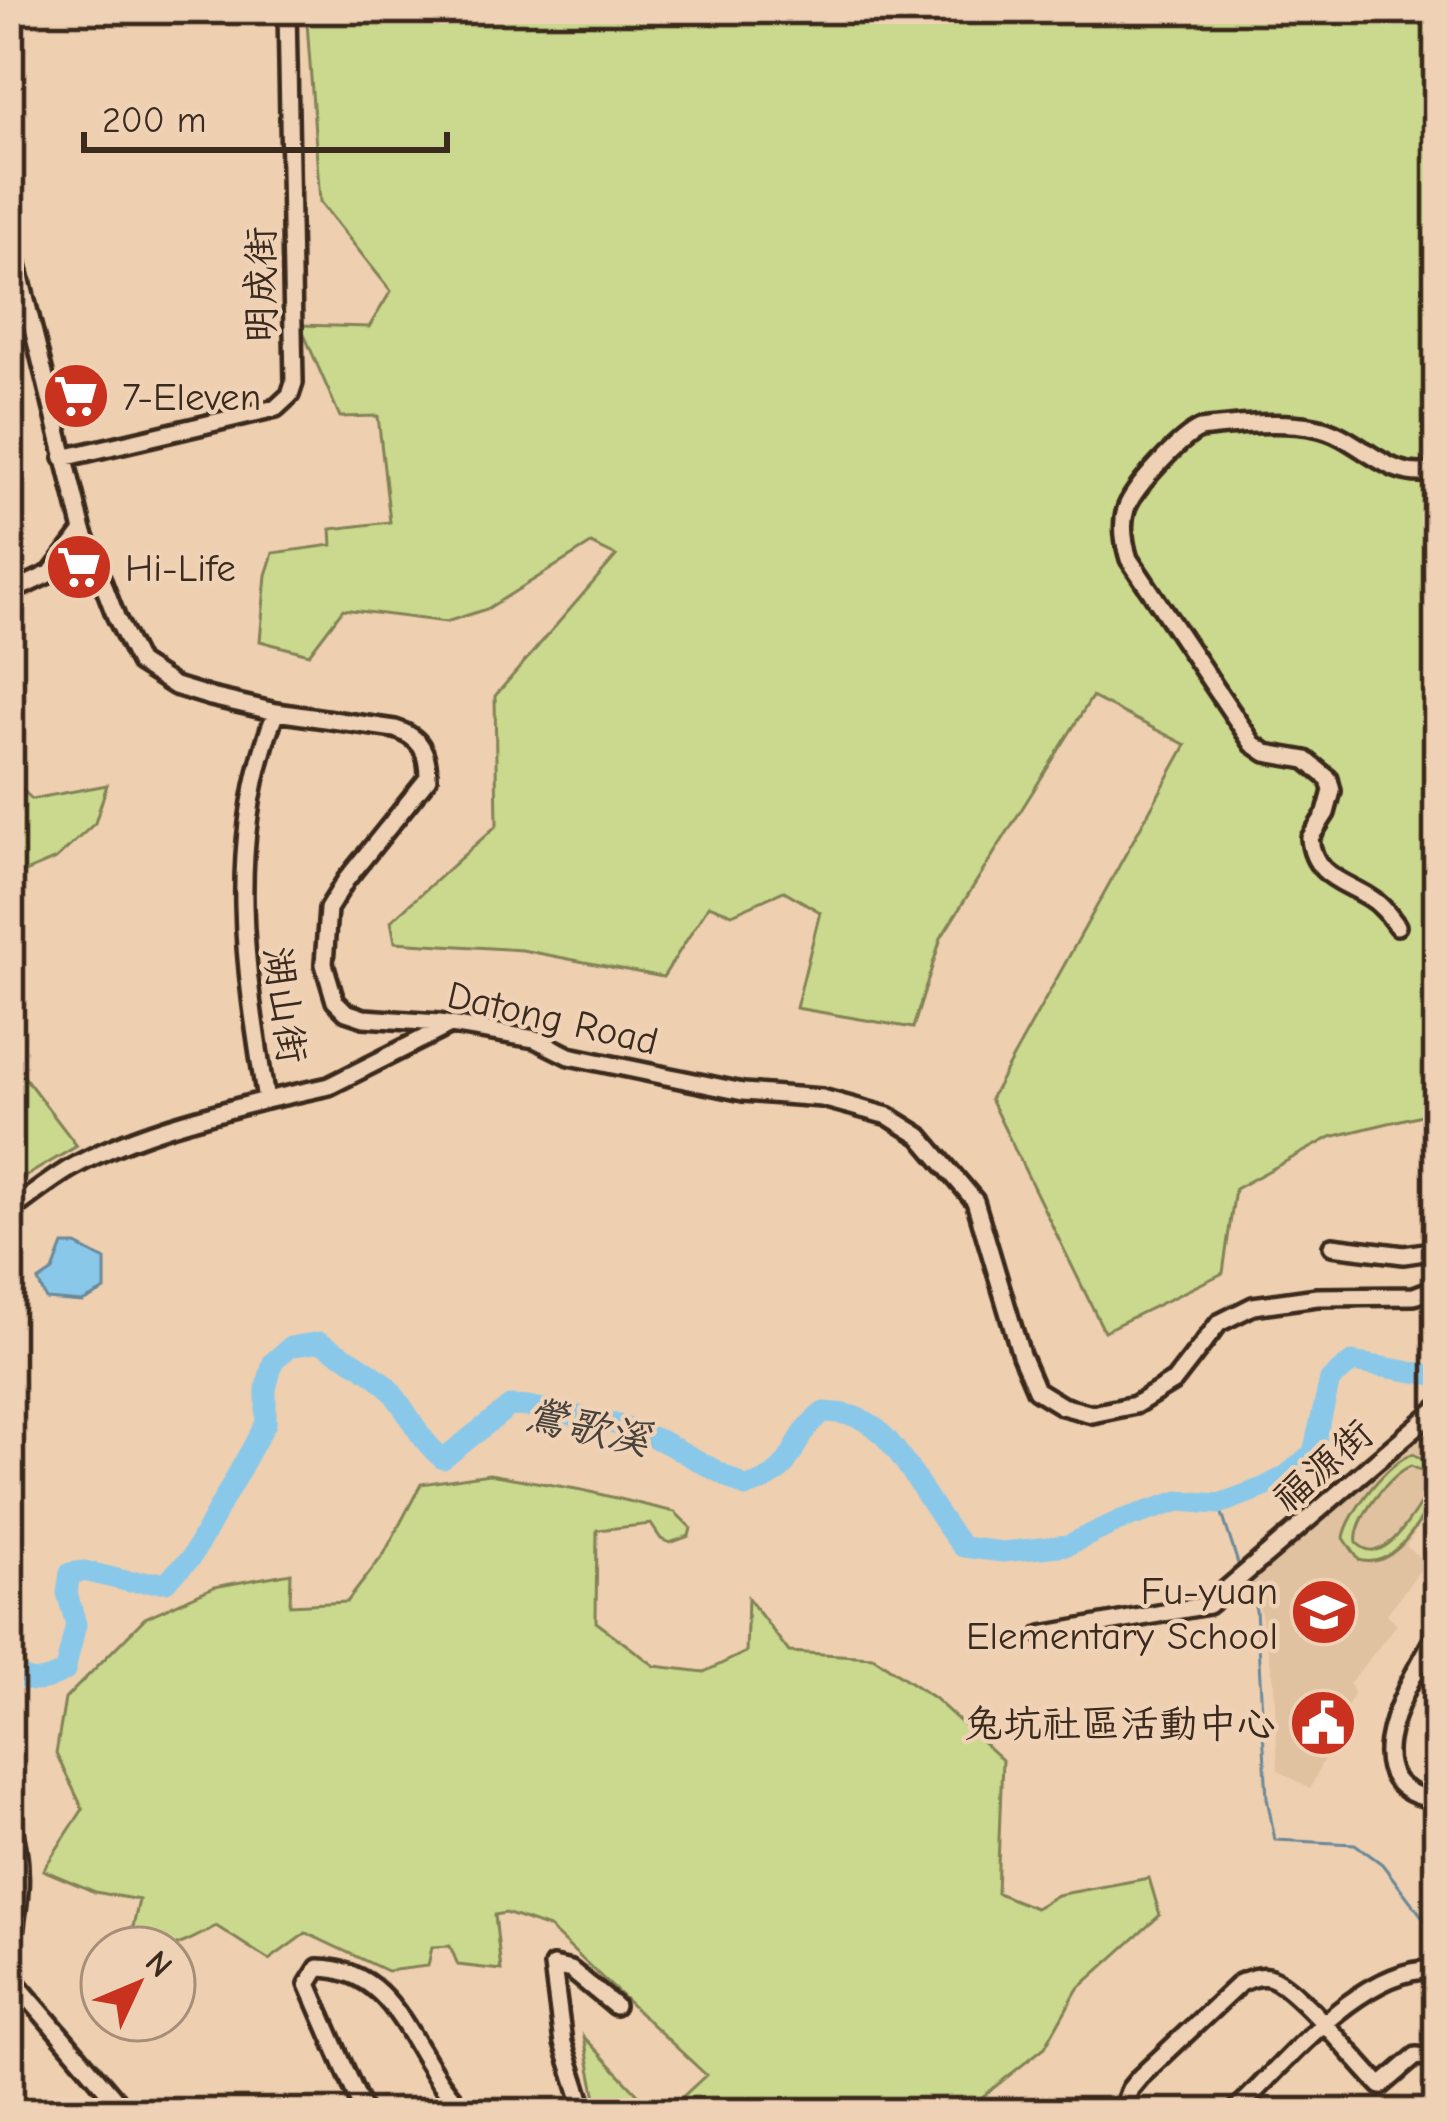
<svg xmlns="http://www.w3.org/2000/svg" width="1447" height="2122" font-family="'Comic Neue','LXGW WenKai TC',sans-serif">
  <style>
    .built { fill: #e0c1a0 }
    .green { fill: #cad98d; stroke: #828256; stroke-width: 3; fill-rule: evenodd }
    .water { fill: #8ac8ea; stroke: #6a8998; stroke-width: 3 }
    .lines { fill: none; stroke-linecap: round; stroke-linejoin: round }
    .stream { stroke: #6a8998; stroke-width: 3 }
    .river { stroke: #8ac8ea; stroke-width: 21 }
    .minor-casing { stroke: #3b2a1e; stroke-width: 24 }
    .minor { stroke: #efd1b5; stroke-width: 15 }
    .labels { text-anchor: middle; stroke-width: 9; stroke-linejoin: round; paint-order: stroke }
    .street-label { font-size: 39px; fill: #3b2a1e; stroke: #efd1b5 }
    .poi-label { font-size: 39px; fill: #3b2a1e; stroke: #efd1b5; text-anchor: start }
    .water-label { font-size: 42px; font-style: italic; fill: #47423d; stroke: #efd1b5 }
  </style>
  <rect width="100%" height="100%" fill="#eecfb0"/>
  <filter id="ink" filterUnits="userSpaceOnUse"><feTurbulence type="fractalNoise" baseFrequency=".00833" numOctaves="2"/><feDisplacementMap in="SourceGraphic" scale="24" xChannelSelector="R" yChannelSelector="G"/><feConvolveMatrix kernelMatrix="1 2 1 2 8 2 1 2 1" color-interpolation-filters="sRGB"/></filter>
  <g filter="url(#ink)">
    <path class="built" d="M1420,1432L1438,1447V1498L1406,1546L1426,1562L1387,1614L1397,1624L1349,1684L1354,1692L1310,1789L1278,1770L1274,1682L1260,1609L1248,1582L1289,1544L1358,1493Z"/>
    <path class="green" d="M306,9H1438V1111L1331,1137L1235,1189L1223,1273L1104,1331L990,1099L1186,745L1092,697L941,938L913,1028L796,1008L820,912L784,891L732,914L709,905L663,977L522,950L395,942L391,921L497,825L495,696L616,556L591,544L487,609L446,622L343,609L309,654L260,641L266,575L273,553L332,545L331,529L390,522L378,416L340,417L300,325L369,327L391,291L320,202Z
      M9,777L32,799L107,785L95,823L56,859L9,879Z
      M9,1057L77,1146L9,1186Z
      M1413,1454L1436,1467L1438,1494C1419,1519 1396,1571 1359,1560L1344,1538C1347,1514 1390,1459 1413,1454ZM1411,1466L1427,1473L1429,1491C1414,1511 1385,1571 1357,1543C1353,1520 1390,1474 1411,1466Z
      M489,1474L582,1490L675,1512L691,1528L689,1536L670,1543L661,1539L651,1524L597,1530L596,1622L655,1666L704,1672L746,1652L748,1598L789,1652L873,1657L934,1698L1002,1760L997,1893L1035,1908L1057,1895L1149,1878L1160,1915L1077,1990L1045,2047L962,2113H665L706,2075L549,1928L506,1913L495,1915L501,1970L458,1965L450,1946L432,1947L428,1966L387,1971L306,1933L269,1960L216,1926C181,1946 150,1962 111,1937L133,1927L139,1900L95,1892L43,1870L83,1809L56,1754L65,1699L145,1618L214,1587L291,1573L290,1605L347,1602L384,1554L421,1484Z
      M584,2037L656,2113H599Z"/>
    <path class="water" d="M63,1245H76L105,1260V1290L82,1302L46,1299L38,1281L53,1271Z"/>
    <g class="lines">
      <path class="stream" d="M1219,1504L1240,1570
        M1246,1584L1256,1610L1267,1798L1275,1840L1355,1844L1382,1864L1431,1928L1438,1927"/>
      <path class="river" d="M9,1670C31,1685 43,1684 65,1671L76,1624L67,1593L70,1573L84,1571L130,1582H166L191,1558L266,1423V1389L273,1362L290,1347L320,1342C344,1357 373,1370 391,1391C410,1414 418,1439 443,1459L510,1406L533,1407L612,1423L662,1441L746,1487C802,1472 786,1438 824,1412C844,1413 863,1416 878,1430C909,1459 933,1513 963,1547L1003,1552L1068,1545L1121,1520L1179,1501L1219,1504L1265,1487L1287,1475L1313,1453L1330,1380L1352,1362L1438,1376"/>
      <defs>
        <path id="minor" d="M9,232L83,531L116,617L139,663L175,686L211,697L276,712L395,729C421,737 428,752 428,778L346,880L328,909L324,964L335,1001L346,1012L364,1018L439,1023L535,1039L569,1056L743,1092L822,1098L888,1116L920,1136L975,1201L1021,1355L1036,1390L1062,1406L1092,1414L1135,1405L1174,1381L1219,1323L1253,1306L1317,1297L1414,1296L1438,1287
          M63,458L276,408L290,395L294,383L287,9
          M9,593L51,573L83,531
          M1397,926C1389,915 1381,904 1369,897C1341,880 1313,875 1310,838L1326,813L1332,791L1329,779L1306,760L1266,753L1253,744L1129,559C1124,543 1121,525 1126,509C1133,488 1181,437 1200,429C1236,425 1280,420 1315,427C1360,435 1389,486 1438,470
          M266,1100L329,1086L450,1025
          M9,1212C29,1197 49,1181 71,1168C131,1134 200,1117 266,1100C245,969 225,839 276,712
          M1332,1246L1404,1255L1438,1250
          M1438,1630C1413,1678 1339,1788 1438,1800
          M1042,1635L1208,1605L1438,1408
          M9,1816C27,1867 18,1910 9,1962
          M9,1975L127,2113
          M364,2113L308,1984L318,1968C405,1969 412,2068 468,2113
          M574,2113L581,2099L563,2043L553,1966L571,1970L615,2006
          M1121,2113L1130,2089L1140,2077L1240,1983C1249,1979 1258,1975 1268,1977C1293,1982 1359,2064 1381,2086L1416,2056L1438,2058
          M1233,2113C1284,2065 1364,1963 1438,1970"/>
      </defs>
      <use href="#minor" class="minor-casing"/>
      <use href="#minor" class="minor"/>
    </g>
  </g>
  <defs>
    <symbol id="supermarket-disc" viewBox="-11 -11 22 22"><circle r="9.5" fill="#c8321e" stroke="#efd1b5"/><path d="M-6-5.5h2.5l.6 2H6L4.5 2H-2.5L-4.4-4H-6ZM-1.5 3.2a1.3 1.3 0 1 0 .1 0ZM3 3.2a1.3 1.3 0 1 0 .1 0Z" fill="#fff"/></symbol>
    <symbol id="school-disc" viewBox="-11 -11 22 22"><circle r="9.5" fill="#c8321e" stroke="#efd1b5"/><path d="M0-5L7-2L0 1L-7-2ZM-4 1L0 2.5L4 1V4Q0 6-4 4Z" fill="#fff"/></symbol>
    <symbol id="civic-disc" viewBox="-11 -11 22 22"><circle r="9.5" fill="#c8321e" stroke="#efd1b5"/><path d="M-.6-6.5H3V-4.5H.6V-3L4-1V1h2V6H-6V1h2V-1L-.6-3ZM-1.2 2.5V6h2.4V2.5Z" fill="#fff"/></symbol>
  </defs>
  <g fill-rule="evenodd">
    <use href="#supermarket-disc" x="38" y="358" width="76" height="76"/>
    <use href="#supermarket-disc" x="41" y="529" width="76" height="76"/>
    <use href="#school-disc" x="1286" y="1574" width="76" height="76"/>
    <use href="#civic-disc" x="1285" y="1685" width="76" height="76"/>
  </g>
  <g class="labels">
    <g class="street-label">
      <text transform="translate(260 285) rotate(-90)" y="14">明成街</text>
      <text transform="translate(286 1005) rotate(82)" y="14">湖山街</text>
      <text transform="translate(553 1017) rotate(13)" y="14">Datong Road</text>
      <text transform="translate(1322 1465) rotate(-41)" y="14">福源街</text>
    </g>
    <g class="poi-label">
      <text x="122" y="410">7-Eleven</text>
      <text x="125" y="581">Hi-Life</text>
      <text x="1278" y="1604" text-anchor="end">Fu-yuan<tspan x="1278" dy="45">Elementary School</tspan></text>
      <text x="1276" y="1737" text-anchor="end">兔坑社區活動中心</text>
    </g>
    <g class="water-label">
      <text transform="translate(588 1426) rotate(13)" y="15">鶯歌溪</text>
    </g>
  </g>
  <rect width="1447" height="2122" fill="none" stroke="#efd1b5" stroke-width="48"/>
  <rect x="24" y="24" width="1399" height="2074" fill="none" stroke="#3b2a1e" stroke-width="4.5" filter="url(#ink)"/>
  <g transform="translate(138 1984) rotate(46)"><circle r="57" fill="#efd1b5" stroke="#a78e79" stroke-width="3"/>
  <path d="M0-9L21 45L0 30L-21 45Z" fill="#c8321e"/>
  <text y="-18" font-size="33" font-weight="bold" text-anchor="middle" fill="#3b2a1e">N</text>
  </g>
  <path d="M84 132v18h363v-18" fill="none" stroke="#3b2a1e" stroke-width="6"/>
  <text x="102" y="132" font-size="36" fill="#3b2a1e" stroke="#efd1b5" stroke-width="9" paint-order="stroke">200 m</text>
</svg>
